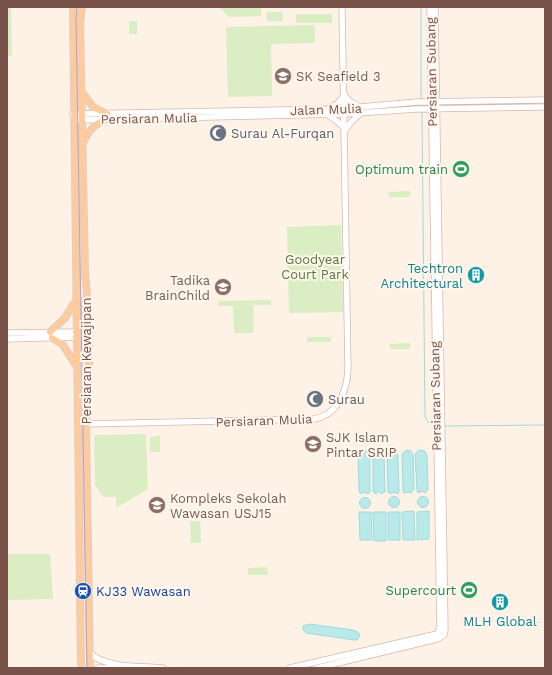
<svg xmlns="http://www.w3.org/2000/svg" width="552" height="675" font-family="'Work Sans',sans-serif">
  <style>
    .green { fill: #daedc3 }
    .water { fill: #b9e9e9; stroke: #9edbdc }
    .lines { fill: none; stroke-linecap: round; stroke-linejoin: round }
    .stream { stroke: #9edbdc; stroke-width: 1 }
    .secondary-casing { stroke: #d6b8ab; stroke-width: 7 }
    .primary-casing { stroke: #d9cfcc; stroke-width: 8 }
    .secondary { stroke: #fff; stroke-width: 5.5 }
    .primary { stroke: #ffcb9c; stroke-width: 6 }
    .tram { stroke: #b2a3c9; stroke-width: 1 }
    .labels { text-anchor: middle; stroke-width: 4; stroke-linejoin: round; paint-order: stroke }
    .street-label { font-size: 13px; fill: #795349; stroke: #fff6ee }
    .education-label { font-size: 13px; fill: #785e54; stroke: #fff6ee; text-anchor: start }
    .worship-label { font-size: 13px; fill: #5b616d; stroke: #fff6ee; text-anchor: start }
    .leisure-label { font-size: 13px; fill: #27864d; stroke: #fff6ee; text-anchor: end }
    .park-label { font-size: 13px; fill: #587a3d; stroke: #fff6ee }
    .culture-label { font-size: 13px; fill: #0d838f; stroke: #fff6ee; text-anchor: end }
    .transit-label { font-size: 13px; fill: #164399; stroke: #fff6ee; text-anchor: start }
  </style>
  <rect width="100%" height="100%" fill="#fef1e6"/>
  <path class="green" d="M7,7H11L12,56H7Z
    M219,7H261V16L229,17Z
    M267,12H283V21H267Z
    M296,14H332V23H296Z
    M129,21H137V34H129Z
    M315,25V43L271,44L272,96L228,97L226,27Z
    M410,191V197H389L388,192Z
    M341,225L343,312L289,313L287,227Z
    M271,300V305H253L254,333H234L233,306H218V301Z
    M307,337H331V342H307Z
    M410,343V349H390V344Z
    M146,434L148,489L116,508V497H103L95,485L94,435Z
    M160,436V452H150V437Z
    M190,521H200L201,543H191Z
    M7,554H50L53,599L7,600Z
    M267,567L268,575H248V568Z"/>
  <path class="water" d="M377,450L381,451L384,454L385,492L381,494L379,491L376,494L373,492V455Z
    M391,450L396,452L398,455L399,491L398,494L394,492L392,494L388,492L387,454Z
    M406,450L411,451L413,455L414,490L411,493L408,492L404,493L403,490L402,454Z
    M419,450L425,451L427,456L428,490L425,493L423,491L418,493L417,490L415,454Z
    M361,451H366L370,456V492L368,494L365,492L361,494L359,492L358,455Z
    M388.5 502a5.5 5.5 0 1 1 11 0a5.5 5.5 0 1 1-11 0Z
    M417.5 502a5.5 5.5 0 1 1 11 0a5.5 5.5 0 1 1-11 0Z
    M359.5 503a5.5 5.5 0 1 1 11 0a5.5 5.5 0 1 1-11 0Z
    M414,511L415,540H403L402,512Z
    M429,511V539L417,540V512Z
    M359,512H371L372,540H360Z
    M373,512H386V541H374Z
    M388,512H400V540H388Z
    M309,624L353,630L358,632L360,636L357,640H354L306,633L303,630V626Z"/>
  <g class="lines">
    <path class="stream" d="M421,100V7
      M422,112L425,416L428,422L434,424
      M444,426L545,425"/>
    <defs>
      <path id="secondary" d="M344,94L349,101L360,107
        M329,108L337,104L344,96
        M73,114L338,109L417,102L545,100
        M328,115L338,122L345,129
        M74,120L344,114L417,109L545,107
        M345,130L351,122L361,113
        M7,333L76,332
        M7,339L76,337
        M86,424L314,419C338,415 347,391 348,369L342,7
        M90,653C104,668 143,666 163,668
        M98,668H115
        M290,668L437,634L440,629L430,7
        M317,668L437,639L444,635L445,629L435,7"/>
      <path id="primary" d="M73,7L81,668
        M82,7L80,22L85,271L88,309L89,367L86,424L90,668
        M81,91L93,107L107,114
        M83,143C88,131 94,125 106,119
        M50,332L65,318L74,303
        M76,332L82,336L86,356
        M76,337L84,328L85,300
        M52,338L63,345L75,364"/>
    </defs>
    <use href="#secondary" class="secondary-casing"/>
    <use href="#primary" class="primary-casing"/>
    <use href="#secondary" class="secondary"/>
    <use href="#primary" class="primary"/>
    <path class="tram" d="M77,7L76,21L87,668"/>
  </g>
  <defs>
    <symbol id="school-disc" viewBox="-11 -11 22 22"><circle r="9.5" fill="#8d6e63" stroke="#fff6ee"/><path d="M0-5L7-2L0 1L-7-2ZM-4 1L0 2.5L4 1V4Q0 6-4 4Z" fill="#fff"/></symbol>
    <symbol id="mosque-disc" viewBox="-11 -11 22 22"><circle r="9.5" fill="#6b7280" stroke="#fff6ee"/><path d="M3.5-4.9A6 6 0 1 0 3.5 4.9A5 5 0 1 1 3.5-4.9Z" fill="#fff"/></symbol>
    <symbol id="stadium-disc" viewBox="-11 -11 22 22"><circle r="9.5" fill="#2e9e5b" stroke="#fff6ee"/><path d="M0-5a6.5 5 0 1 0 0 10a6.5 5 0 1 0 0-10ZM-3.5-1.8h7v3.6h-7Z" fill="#fff"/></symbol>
    <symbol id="building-disc" viewBox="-11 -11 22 22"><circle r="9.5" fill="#0f9aa8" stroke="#fff6ee"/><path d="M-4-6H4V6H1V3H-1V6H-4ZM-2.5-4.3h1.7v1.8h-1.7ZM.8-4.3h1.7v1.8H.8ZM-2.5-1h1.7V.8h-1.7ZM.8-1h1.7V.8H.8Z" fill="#fff"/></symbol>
    <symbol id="station-disc" viewBox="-11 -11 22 22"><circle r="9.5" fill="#1a4fb4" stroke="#fff6ee"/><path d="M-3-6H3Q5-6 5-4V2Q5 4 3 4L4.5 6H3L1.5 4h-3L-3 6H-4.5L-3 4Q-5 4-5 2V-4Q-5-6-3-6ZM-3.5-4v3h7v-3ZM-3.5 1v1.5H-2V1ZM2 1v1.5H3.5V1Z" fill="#fff"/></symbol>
  </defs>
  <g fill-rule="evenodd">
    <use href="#school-disc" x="273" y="66" width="20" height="20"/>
    <use href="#mosque-disc" x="208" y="123" width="20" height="20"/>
    <use href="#stadium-disc" x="451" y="159" width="20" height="20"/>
    <use href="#building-disc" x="466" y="265" width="20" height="20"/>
    <use href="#school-disc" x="213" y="277" width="20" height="20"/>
    <use href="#mosque-disc" x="305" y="389" width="20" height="20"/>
    <use href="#school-disc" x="303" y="434" width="20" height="20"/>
    <use href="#school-disc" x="147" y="495" width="20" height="20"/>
    <use href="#stadium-disc" x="459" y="580" width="20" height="20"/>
    <use href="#station-disc" x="73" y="581" width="20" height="20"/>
    <use href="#building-disc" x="490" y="592" width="20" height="20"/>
  </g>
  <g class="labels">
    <g class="street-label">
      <text transform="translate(431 72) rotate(-91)" y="5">Persiaran Subang</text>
      <text transform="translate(326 109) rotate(-2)" y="5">Jalan Mulia</text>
      <text transform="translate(149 118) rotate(-1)" y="5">Persiaran Mulia</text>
      <text transform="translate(86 361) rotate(-90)" y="5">Persiaran Kewajipan</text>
      <text transform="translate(435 396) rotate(-91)" y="5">Persiaran Subang</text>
      <text transform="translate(264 420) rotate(-2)" y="5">Persiaran Mulia</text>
    </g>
    <g class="education-label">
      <text x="296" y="81">SK Seafield 3</text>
      <text x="210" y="285" text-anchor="end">Tadika<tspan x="210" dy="15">BrainChild</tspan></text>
      <text x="326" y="442">SJK Islam<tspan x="326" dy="15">Pintar SRIP</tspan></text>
      <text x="170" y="503">Kompleks Sekolah<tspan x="170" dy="15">Wawasan USJ15</tspan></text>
    </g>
    <g class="worship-label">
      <text x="231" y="138">Surau Al-Furqan</text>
      <text x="328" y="404">Surau</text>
    </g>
    <g class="leisure-label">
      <text x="448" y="174">Optimum train</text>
      <text x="456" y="595">Supercourt</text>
    </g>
    <g class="park-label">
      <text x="315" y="264">Goodyear<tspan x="315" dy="15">Court Park</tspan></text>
    </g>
    <g class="culture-label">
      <text x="463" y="273">Techtron<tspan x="463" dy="15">Architectural</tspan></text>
      <text x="500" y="626" text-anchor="middle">MLH Global</text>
    </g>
    <g class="transit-label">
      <text x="96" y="596">KJ33 Wawasan</text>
    </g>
  </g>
  <rect width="552" height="675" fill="none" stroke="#795349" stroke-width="16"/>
</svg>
